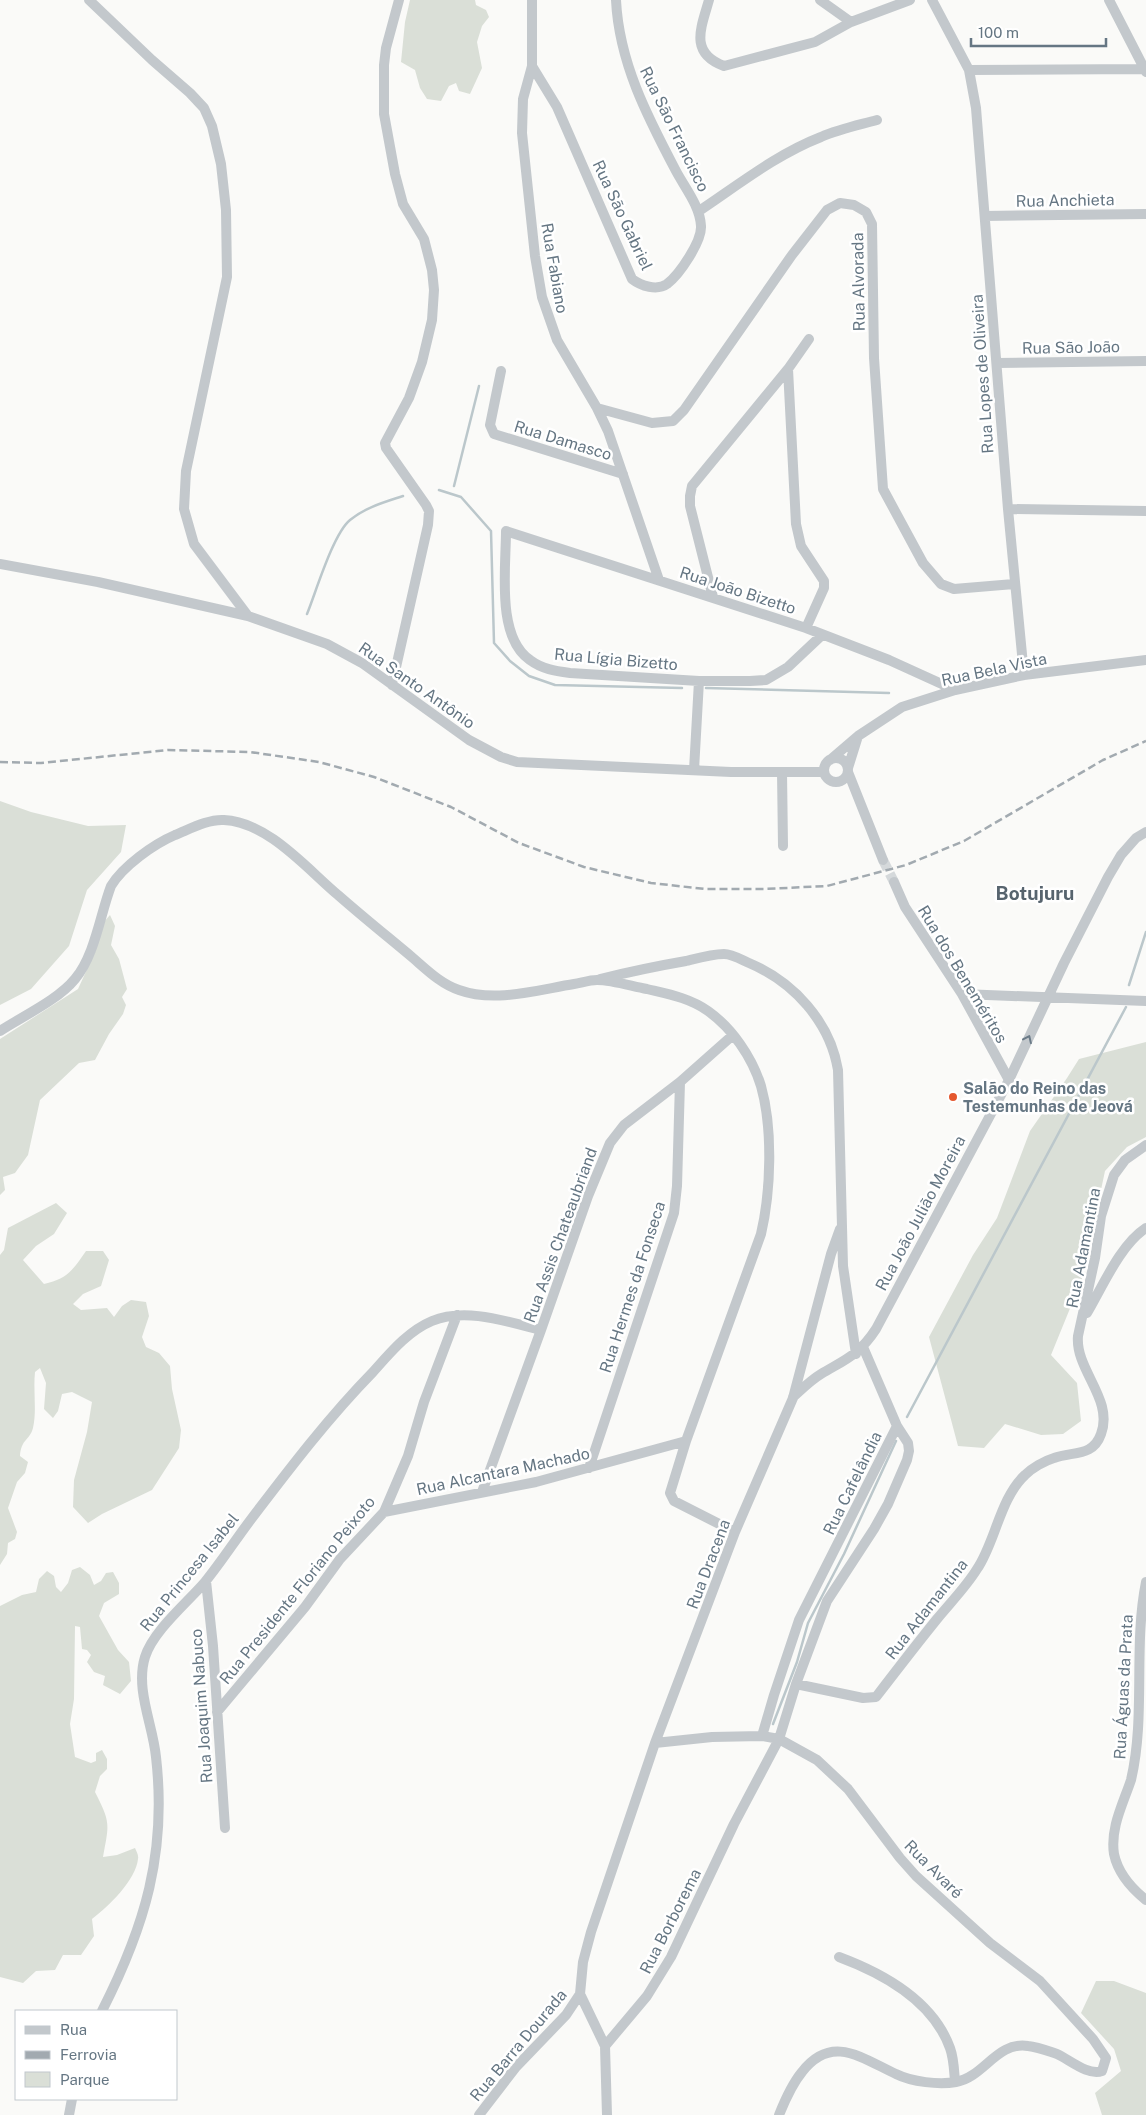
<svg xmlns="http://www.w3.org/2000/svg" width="1146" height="2115" font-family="'Public Sans',sans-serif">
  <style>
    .green { fill: #dadfd7 }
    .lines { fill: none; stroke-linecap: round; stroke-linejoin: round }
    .stream { stroke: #bbc7cb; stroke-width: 2.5 }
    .minor-tunnel { stroke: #d5d9db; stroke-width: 10; stroke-dasharray: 10 5; stroke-linecap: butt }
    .minor { stroke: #c3c8cc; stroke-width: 10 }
    .rail { stroke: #a2aab0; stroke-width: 2.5; stroke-dasharray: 8 4; stroke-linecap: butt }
    .oneway { stroke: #6a7a87 }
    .poi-dot { fill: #e4572e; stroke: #fff; stroke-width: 2 }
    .labels { text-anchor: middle; stroke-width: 5; stroke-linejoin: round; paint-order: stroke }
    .street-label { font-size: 16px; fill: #657683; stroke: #fff }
    .poi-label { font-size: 16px; font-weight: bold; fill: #657683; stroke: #fff; text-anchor: start }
    .quarter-label { font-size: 19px; font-weight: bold; fill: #57646e; stroke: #fff }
  </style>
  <rect width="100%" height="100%" fill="#fafaf8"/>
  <path class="green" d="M410,0H475L476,5L486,10L489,17L482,26L477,42L482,68L470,94L459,91L456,83L449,86L441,101L427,99L420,88L415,70L401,62L405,22Z
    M0,801L31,812L88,826L126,825L121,852L87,890L69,946L31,989L0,1005Z
    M110,915L115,926L111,945L119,959L127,989L122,997L126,1005L123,1014L109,1034L95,1060L79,1063L40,1100L28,1155L15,1173L3,1177L5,1190L0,1195V1039L78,989L95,952L103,923Z
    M1146,1042V1137L1127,1147L1105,1171L1082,1279L1051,1355L1077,1383L1081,1421L1063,1434L1041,1435L1005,1424L984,1448L958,1446L929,1337L973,1255L997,1218L1030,1131L1067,1078L1079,1059Z
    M56,1203L67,1213L54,1234L36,1246L23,1260L44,1284C67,1279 73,1270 86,1251H103L109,1260L101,1286L83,1294L73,1304L81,1310L107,1308L114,1317L122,1306L131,1300L146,1302L149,1316L142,1337L146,1347L159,1353L170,1366L172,1389L181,1430L179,1448L152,1490L102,1514L88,1523L73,1507L74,1480L87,1432L92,1402L72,1392L62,1394L58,1411L53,1418L44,1409L46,1383L40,1368L35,1372C33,1391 37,1410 33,1428C30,1440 21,1439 20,1456L28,1462L25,1473L17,1482L8,1508L17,1532L15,1539L8,1543L7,1554L0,1565V1255L4,1250L8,1228Z
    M80,1567L90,1575L94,1585L101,1581L106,1573L113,1572L119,1583V1594L104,1603L99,1616L118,1650L129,1662L131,1681L120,1694L103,1685L105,1676L94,1672L87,1662L91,1655L87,1650L82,1649L80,1627L75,1626L74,1699L70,1724L75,1757L91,1763L96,1761V1753L102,1750L107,1759V1769L100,1776L95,1792C111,1823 109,1824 103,1857L117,1855L135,1848C136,1851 139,1855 138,1859C136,1880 108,1907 92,1919L94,1936L81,1955H63L55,1970L36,1971L23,1983L0,1977V1606L22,1595L36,1592L39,1579L47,1571L54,1576L56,1587L61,1592L68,1583L72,1570Z
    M1096,1981H1114L1146,1993V2115H1102L1095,2093L1121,2071L1114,2049L1081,2013Z"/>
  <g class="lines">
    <path class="stream" d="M454,486L479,386
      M439,490L461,497L491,531L494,643L510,661L529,676L555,685L682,688
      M307,614C316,592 333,534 350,520C366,507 385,502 403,496
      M706,688L889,693
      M1129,985L1146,932
      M907,1417L1126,1007
      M773,1724L797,1662L808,1623L844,1554L896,1441"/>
    <path class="minor-tunnel" d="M883,860L894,882"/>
    <path class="minor" d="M89,0L152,60L190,93L204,108L212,126L221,164L226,210L227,277L186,471L184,509L194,544L248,616
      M532,0V66L523,99L522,133L535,256L542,297L557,340L597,408L608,431L659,580
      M709,0C701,28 689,53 724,66L815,42L851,22L910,0
      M820,0L851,22
      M932,0L969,70L976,108L1008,509L1024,675
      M1109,0L1146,72
      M532,66L557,107L632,279C641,286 657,291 667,284C680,274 702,241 701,226C700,206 685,188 676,171C647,116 619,62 616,0
      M969,70L1145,69
      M699,211C738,185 777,154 821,137C839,129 859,125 877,120
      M985,216L1146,214
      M997,363L1146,361
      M788,369L796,524L801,546L824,581V588L806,628
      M501,371L490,425L494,434L623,474
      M597,408L652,423L673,421L684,410L792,255L827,210L840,203L854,205L866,212L872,224L874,358L883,489L923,563L941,584L954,589L1014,584
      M1008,509L1146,511
      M0,564L98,582L248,616L327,644L362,663L469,740L501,757L517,762L731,772H824
      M713,597L690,506V496L692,486L788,369L809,339
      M822,635L788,667L766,680L750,681H699L570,673C555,671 542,669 530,660C496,637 506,568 506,531L806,628L889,660L955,690
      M392,685L428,525L429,511L426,505L386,448L385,443L409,398L422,362L432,320L434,290L432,270L424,239L403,204L395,174L384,114V65L386,48L399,0
      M824 770a12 12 0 1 1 24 0a12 12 0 1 1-24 0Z
      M830,760L858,736L902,707L955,690L1024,675L1146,660
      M848,768L858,736
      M694,770L699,681
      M782,772L783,846
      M848,772L883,860
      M894,882L905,907L962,994L1009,1080
      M600,979C629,972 657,966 686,961C698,958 712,954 724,954C732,954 742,960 749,963C794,982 830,1022 838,1070L843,1266L856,1354
      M962,994L1146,1001
      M0,1031C23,1016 58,1000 75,979C95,955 100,915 111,886C123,866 154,844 175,835C190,829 208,819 224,820C268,822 307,869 338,895C363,917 388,937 413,958C427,970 441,984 459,990C495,1003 537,990 574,984C581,983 589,980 597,980C612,980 631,986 647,989C668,994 690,998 708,1011C732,1028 752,1057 761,1086C773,1129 771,1191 761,1234L686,1441L670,1493L674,1501L735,1532
      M1087,1313C1103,1286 1120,1245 1146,1228
      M793,1397C802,1389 811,1380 821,1374C846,1359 859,1355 876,1329L1009,1080L1064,963L1108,877L1121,855L1136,838L1146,832
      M589,1468L674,1213L677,1186L680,1082
      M482,1492L541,1330L588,1196L610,1143L624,1125L680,1082L733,1035
      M384,1512L536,1482L686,1441
      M206,1581L213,1646L225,1828
      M1146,1582C1133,1647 1146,1716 1131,1780C1123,1804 1110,1828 1114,1854C1118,1873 1131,1888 1146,1900
      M796,1684L863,1698L876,1697C896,1671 916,1645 937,1619C950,1603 966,1587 977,1569C995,1543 1000,1498 1025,1475C1032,1468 1044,1461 1054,1458C1073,1451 1093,1457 1101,1434C1114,1399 1075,1370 1078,1336L1095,1258L1101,1216L1114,1175L1125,1160L1146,1145
      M217,1712L305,1607L340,1559L384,1512L408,1456L424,1402L457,1315
      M762,1736L774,1695L799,1620L897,1426
      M655,1743L712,1737L762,1736L779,1739L817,1760L848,1789L900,1858L916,1876L990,1943L1040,1981L1093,2039L1106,2058L1102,2071C1088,2076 1070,2060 1057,2054C1048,2051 1038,2047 1028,2046C997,2041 984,2077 956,2082C939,2085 912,2082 896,2074C863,2059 832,2033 802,2072C792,2084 785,2100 779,2115
      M839,1957C882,1973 933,2001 950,2048C954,2059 954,2070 955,2082
      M102,2011C145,1926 167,1853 156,1757C153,1725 135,1689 145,1657C153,1631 187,1603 205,1582C222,1561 236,1539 252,1518C290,1468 329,1417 373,1372C390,1353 408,1331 432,1321C466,1307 508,1322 541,1330
      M605,2046L580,1994L583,1962L591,1932L655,1743L735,1532L793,1398L831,1254L840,1229
      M69,2115L72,2099
      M479,2115L516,2067L566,2015L580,1994
      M607,2115L605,2046L647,1996L671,1957L734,1824L779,1739L796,1684L827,1601L874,1529L888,1504L907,1460L909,1451L908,1443L897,1426L863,1347"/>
    <path class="rail" d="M0,762L41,763L168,750L250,752L319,762L374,777L451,807L519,843L584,867L651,883L705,889H764L827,886L906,865L964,841L1103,760L1146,741"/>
  </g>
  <defs><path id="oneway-chevron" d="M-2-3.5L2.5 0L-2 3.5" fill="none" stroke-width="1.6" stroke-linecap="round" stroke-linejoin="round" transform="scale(1.25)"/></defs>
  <use class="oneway" href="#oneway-chevron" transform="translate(1028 1039) rotate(-65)"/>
  <circle class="poi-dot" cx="953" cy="1097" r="5"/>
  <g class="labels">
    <g class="street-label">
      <text transform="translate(675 129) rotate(64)" y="6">Rua São Francisco</text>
      <text transform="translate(1065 200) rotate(-1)" y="6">Rua Anchieta</text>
      <text transform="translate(623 215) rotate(65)" y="6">Rua São Gabriel</text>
      <text transform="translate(555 268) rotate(80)" y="6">Rua Fabiano</text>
      <text transform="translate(858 282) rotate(-91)" y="6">Rua Alvorada</text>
      <text transform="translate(1071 347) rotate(-1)" y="6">Rua São João</text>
      <text transform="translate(982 374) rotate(-94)" y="6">Rua Lopes de Oliveira</text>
      <text transform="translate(563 440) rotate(17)" y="6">Rua Damasco</text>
      <text transform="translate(738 590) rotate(18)" y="6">Rua João Bizetto</text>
      <text transform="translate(616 659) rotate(5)" y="6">Rua Lígia Bizetto</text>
      <text transform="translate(994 669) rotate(-12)" y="6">Rua Bela Vista</text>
      <text transform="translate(417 685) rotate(35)" y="6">Rua Santo Antônio</text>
      <text transform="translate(963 974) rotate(59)" y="6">Rua dos Beneméritos</text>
      <text transform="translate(920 1213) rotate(-62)" y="6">Rua João Julião Moreira</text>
      <text transform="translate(560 1235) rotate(-70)" y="6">Rua Assis Chateaubriand</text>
      <text transform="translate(1083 1248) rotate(-79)" y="6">Rua Adamantina</text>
      <text transform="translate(632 1287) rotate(-72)" y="6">Rua Hermes da Fonseca</text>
      <text transform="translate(503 1471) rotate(-12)" y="6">Rua Alcantara Machado</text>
      <text transform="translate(852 1483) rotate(-64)" y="6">Rua Cafelândia</text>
      <text transform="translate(708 1564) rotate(-69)" y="6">Rua Dracena</text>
      <text transform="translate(189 1572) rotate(-51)" y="6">Rua Princesa Isabel</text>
      <text transform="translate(297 1590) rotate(-51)" y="6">Rua Presidente Floriano Peixoto</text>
      <text transform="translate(926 1609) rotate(-52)" y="6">Rua Adamantina</text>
      <text transform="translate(1123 1687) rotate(-87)" y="6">Rua Águas da Prata</text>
      <text transform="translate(201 1706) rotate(-94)" y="6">Rua Joaquim Nabuco</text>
      <text transform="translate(934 1869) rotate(45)" y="6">Rua Avaré</text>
      <text transform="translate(670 1921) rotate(-63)" y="6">Rua Borborema</text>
      <text transform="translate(518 2045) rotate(-50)" y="6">Rua Barra Dourada</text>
    </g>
    <g class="poi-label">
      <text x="963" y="1094">Salão do Reino das<tspan x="963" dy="18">Testemunhas de Jeová</tspan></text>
    </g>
    <g class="quarter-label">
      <text x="1035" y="900">Botujuru</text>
    </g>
  </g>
  <rect x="15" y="2010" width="162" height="90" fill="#ffffff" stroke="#c1c8cd"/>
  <rect x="25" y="2026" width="25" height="8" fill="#c3c8cc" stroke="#c1c8cd"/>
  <text x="60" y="2035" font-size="15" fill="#657683">Rua</text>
  <rect x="25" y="2051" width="25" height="8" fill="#a2aab0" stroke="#c1c8cd"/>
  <text x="60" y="2060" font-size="15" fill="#657683">Ferrovia</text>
  <rect x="25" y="2072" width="25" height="15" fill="#dadfd7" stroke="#c1c8cd"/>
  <text x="60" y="2085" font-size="15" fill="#657683">Parque</text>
  <path d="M971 38v8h135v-8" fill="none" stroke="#657683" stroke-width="2.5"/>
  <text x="978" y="38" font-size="15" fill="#657683" stroke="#ffffff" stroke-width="4" paint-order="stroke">100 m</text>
</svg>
